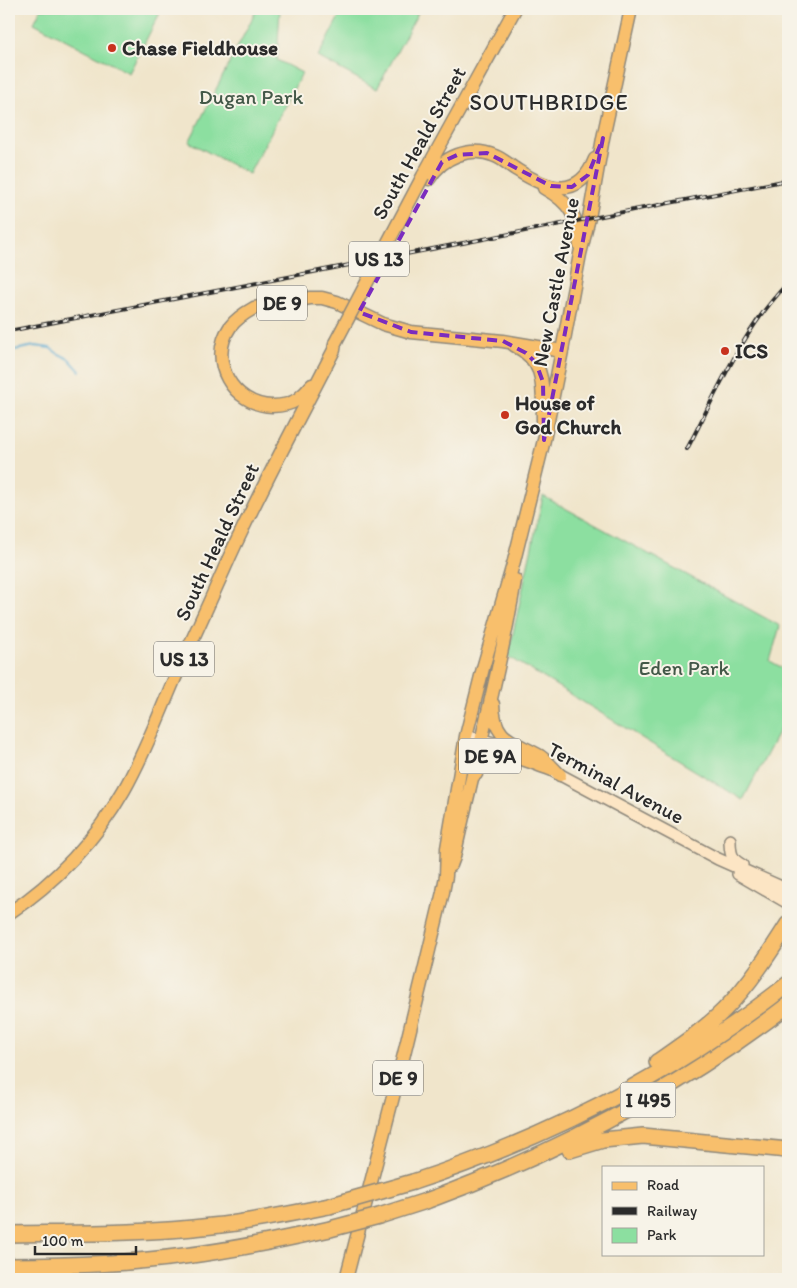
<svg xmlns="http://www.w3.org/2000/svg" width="797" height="1288" font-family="Itim,sans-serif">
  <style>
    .green { fill: #8cdfa0; stroke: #5c8566 }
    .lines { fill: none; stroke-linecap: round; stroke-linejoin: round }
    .stream { stroke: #55a9d1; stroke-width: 2 }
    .secondary-casing { stroke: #8e887b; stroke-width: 14 }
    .primary-casing { stroke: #8e887b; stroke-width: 15 }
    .motorway-casing { stroke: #8e887b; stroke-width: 18 }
    .secondary { stroke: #fce5c4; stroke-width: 11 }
    .primary { stroke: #f8bf6c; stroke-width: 12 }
    .motorway { stroke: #f8bf6c; stroke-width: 15 }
    .rail-casing { stroke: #2b2b2b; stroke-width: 4 }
    .rail { stroke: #f7f3e8; stroke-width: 2; stroke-dasharray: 5.5; stroke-linecap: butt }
    .primary-bridge-casing { stroke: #8e887b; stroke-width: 15; stroke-linecap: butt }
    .motorway-bridge-casing { stroke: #8e887b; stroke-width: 18; stroke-linecap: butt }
    .primary-bridge { stroke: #f8bf6c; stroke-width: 12 }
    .motorway-bridge { stroke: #f8bf6c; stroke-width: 15 }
    .marked { fill: none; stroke: #7b2cbf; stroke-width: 4; stroke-dasharray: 10 6; stroke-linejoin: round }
    .poi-dot { fill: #c8321e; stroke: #f7f3e8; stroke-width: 2 }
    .labels { text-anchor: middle; stroke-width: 4; stroke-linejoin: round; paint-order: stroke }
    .shield { fill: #f7f3e8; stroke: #686764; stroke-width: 1 }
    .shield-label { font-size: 20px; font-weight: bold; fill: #2b2b2b }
    .poi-label { font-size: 21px; font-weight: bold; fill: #2b2b2b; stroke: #f7f3e8; text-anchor: start }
    .park-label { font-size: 21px; fill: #435848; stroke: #f7f3e8 }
    .street-label { font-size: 21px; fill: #2b2b2b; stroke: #f7f3e8 }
    .neighbourhood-label { font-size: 22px; letter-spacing: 1px; fill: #2b2b2b; stroke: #f7f3e8 }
  </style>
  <rect width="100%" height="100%" fill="#f7f3e8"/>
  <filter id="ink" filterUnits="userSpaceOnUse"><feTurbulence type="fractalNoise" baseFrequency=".02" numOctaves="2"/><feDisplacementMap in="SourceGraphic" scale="10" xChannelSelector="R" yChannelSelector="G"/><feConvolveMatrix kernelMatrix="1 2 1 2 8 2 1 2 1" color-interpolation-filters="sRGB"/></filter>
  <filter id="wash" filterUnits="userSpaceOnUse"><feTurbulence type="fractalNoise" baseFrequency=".0096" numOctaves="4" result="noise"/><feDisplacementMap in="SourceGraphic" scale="20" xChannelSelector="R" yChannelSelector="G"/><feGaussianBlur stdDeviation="1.12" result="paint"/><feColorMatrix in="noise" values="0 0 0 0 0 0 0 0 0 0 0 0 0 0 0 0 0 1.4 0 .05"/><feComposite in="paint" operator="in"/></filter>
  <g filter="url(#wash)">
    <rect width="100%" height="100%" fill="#f0e5cb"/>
    <path class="green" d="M41,9H162L129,73L34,23Z
      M257,9H280L277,60L302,73L249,174L189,142Z
      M343,9H420L377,89L318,57Z
      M543,496L780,626L770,661L788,671V714L743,800L508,656Z"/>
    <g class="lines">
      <path class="stream" d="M9,351L35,346L50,348L57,353L69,359L80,371"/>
    </g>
  </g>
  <g filter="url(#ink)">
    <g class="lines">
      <defs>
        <path id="secondary" d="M466,736L494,743L523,756
          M553,771L718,859L788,890
          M730,840C730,852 731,860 742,865
          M738,874L788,903"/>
        <path id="primary" d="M423,176L515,9
          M429,179C442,157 470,145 495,156C503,159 510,166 517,170C548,190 579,200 595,159
          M544,188C571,203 577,216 580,246
          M514,345C548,363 542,388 543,421
          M312,385C308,390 303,395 298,399C291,404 281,406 272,406C233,405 207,361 230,327C236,319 245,313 254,308L310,298H322L337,302L383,324L411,332L503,341L562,351
          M493,704C494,741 512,740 540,756C547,761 554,769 560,775
          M476,774C488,739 525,761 550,769
          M451,865L454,857C474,764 500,673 515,580
          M9,913C55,883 97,838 124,790C144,755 158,717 174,680C193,638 212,597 230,556C262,486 299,418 334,350L335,343
          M346,1279L404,1054L443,892L446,876L447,848L466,736L483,668L514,561L544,440L562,351L580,254L589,218L603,138L631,9"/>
        <path id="motorway" d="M657,1062C680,1046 704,1030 724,1010C749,985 769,954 788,924
          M570,1150L603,1140L643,1136L788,1150
          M413,1182C548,1138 677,1072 788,984
          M426,1201C558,1153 677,1090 788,1005
          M9,1234C76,1233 144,1234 212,1226C251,1222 290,1214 329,1206
          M9,1266C67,1266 125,1264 184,1256C233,1250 281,1240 330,1229"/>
      </defs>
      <use href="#secondary" class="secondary-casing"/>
      <use href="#primary" class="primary-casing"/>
      <use href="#motorway" class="motorway-casing"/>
      <use href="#secondary" class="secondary"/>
      <use href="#primary" class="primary"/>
      <use href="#motorway" class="motorway"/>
      <defs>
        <path id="rail" d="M9,331L788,180
          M687,449C717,392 743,329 788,283"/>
      </defs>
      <use href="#rail" class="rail-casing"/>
      <use href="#rail" class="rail"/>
      <defs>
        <path id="primary-bridge" d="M335,343L423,176"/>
        <path id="motorway-bridge" d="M329,1206L413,1182
          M330,1229L379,1216L426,1201"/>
      </defs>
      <use href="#primary-bridge" class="primary-bridge-casing"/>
      <use href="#motorway-bridge" class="motorway-bridge-casing"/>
      <use href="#primary-bridge" class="primary-bridge"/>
      <use href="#motorway-bridge" class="motorway-bridge"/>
    </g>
  </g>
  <path class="marked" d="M603,138L544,440L543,382L536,363L526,353L503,341L411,332L359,312L442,162L457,155L487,153L551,186L572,187L588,175Z"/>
  <g class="poi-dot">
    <circle cx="112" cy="48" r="5"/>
    <circle cx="725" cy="351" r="5"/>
    <circle cx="505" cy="415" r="5"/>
  </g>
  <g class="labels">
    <g class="shield">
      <rect x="349" y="241.5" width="60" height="35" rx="4"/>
      <rect x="257" y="285.5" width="50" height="35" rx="4"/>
      <rect x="154" y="641.5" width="60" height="35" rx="4"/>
      <rect x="459" y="738.5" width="62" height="35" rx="4"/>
      <rect x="373" y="1060.5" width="50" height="35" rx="4"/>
      <rect x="620.5" y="1082.5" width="55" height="35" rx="4"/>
    </g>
    <g class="shield-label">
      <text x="379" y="266">US 13</text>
      <text x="282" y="310">DE 9</text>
      <text x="184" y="666">US 13</text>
      <text x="490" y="763">DE 9A</text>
      <text x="398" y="1085">DE 9</text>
      <text x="648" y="1107">I 495</text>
    </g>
    <g class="poi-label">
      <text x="122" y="55">Chase Fieldhouse</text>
      <text x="735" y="358">ICS</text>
      <text x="515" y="410">House of<tspan x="515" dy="24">God Church</tspan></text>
    </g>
    <g class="park-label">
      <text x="251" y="104">Dugan Park</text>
      <text x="684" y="675">Eden Park</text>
    </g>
    <g class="street-label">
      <text transform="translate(419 143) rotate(-61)" y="7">South Heald Street</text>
      <text transform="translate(556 282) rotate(-79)" y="7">New Castle Avenue</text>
      <text transform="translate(217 542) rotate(-65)" y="7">South Heald Street</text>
      <text transform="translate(616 783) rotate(28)" y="7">Terminal Avenue</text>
    </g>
    <g class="neighbourhood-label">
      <text x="549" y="110">SOUTHBRIDGE</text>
    </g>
  </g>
  <rect width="797" height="1288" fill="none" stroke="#f7f3e8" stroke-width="30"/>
  <rect x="602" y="1166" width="162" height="90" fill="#f7f3e8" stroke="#a5a39c"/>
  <rect x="612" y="1182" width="25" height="8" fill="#f8bf6c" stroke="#a5a39c"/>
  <text x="647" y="1190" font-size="15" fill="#2b2b2b">Road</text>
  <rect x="612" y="1207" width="25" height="8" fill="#2b2b2b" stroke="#a5a39c"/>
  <text x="647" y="1216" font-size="15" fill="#2b2b2b">Railway</text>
  <rect x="612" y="1228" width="25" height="15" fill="#8cdfa0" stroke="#a5a39c"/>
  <text x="647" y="1240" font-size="15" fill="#2b2b2b">Park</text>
  <path d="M35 1246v8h101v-8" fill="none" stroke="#2b2b2b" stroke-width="2.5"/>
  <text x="42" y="1246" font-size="15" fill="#2b2b2b" stroke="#f7f3e8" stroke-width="4" paint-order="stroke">100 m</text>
</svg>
